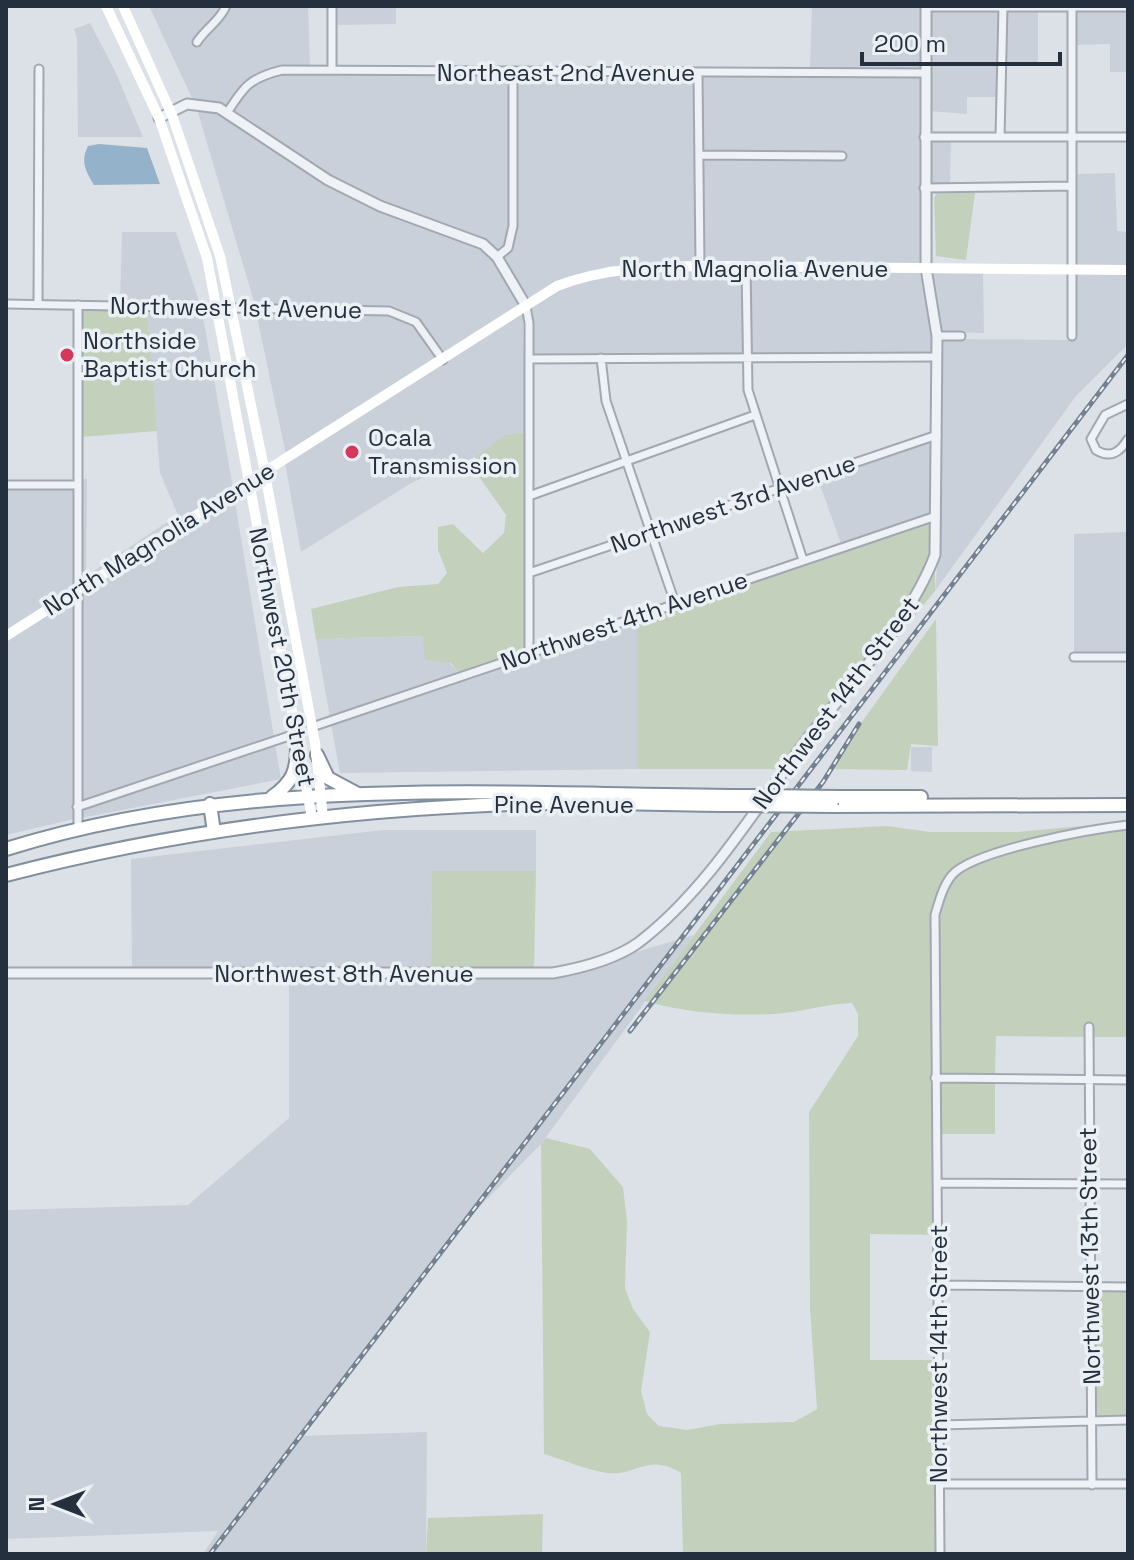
<svg xmlns="http://www.w3.org/2000/svg" width="1134" height="1560" font-family="'Space Grotesk',sans-serif">
  <style>
    .built { fill: #c9d0d9 }
    .green { fill: #c3d1bc }
    .water { fill: #94b2ca }
    .lines { fill: none; stroke-linecap: round; stroke-linejoin: round }
    .minor-casing { stroke: #a1a8b1; stroke-width: 11 }
    .tertiary-casing { stroke: #a1a8b1; stroke-width: 13 }
    .trunk-casing { stroke: #828f9e; stroke-width: 16 }
    .minor { stroke: #eef1f5; stroke-width: 7 }
    .tertiary { stroke: #eef1f5; stroke-width: 9 }
    .secondary { stroke: #fff; stroke-width: 10 }
    .trunk { stroke: #fff; stroke-width: 12 }
    .rail-casing { stroke: #748191; stroke-width: 5 }
    .rail { stroke: #ebf0f5; stroke-width: 2; stroke-dasharray: 6; stroke-linecap: butt }
    .trunk-bridge-casing { stroke: #828f9e; stroke-width: 16; stroke-linecap: butt }
    .trunk-bridge { stroke: #fff; stroke-width: 12 }
    .poi-dot { fill: #d5385b; stroke: #ebf0f5; stroke-width: 3 }
    .labels { text-anchor: middle; stroke-width: 7; stroke-linejoin: round; paint-order: stroke }
    .street-label { font-size: 24px; fill: #25303e; stroke: #ebf0f5 }
    .poi-label { font-size: 24px; fill: #25303e; stroke: #ebf0f5; text-anchor: start }
  </style>
  <rect width="100%" height="100%" fill="#dce1e7"/>
  <path class="built" d="M149,6H222L192,43L198,47L209,30L225,18L230,6H308L310,67L282,66L256,73L239,87L226,108L193,100Z
    M336,6H396V24L336,25Z
    M812,6H922L920,70L810,69Z
    M930,10H999L997,97H967V114L929,111Z
    M1007,10L1038,11V64L1006,63Z
    M1128,11V72H1110V44L1076,45L1075,12Z
    M90,23L115,71L143,137H78L77,38L74,29Z
    M283,73L509,76V226L504,246L498,252L485,241L382,203L330,177L232,112L246,90L259,79Z
    M516,76L694,77L696,263L610,266L555,283L527,301L502,258L512,249L516,226Z
    M920,76L922,265L704,263L703,158L845,159L846,153L703,151L702,77Z
    M196,106L217,111L281,156L378,209L489,252L521,305L444,355L420,320L405,312L389,308L255,305Z
    M928,140H951L950,185H928Z
    M1115,173L1117,231L1128,232V267L1076,266V174Z
    M122,232H176L200,304L120,302Z
    M742,270L744,355H533L530,308L559,289L611,273Z
    M750,270L922,272L933,354L751,355Z
    M930,272H983L984,333L940,332Z
    M1076,273H1128V344L1076,396L935,591L941,518V339L1076,340Z
    M147,310L202,311L233,488L81,585V479H87L86,576L178,515L160,473Z
    M256,312L388,314L414,324L438,359L286,455Z
    M523,312L525,432L504,435L475,457L413,482L301,552L285,463Z
    M933,440L932,514L841,544L818,479Z
    M6,488L73,489L74,590L6,632Z
    M234,496L274,737L81,802V593Z
    M1128,532V654H1074V534Z
    M74,598V819L6,835V640Z
    M637,622V769L340,773L331,724Z
    M424,636L459,673L330,717L316,639Z
    M275,744L281,779L81,818V809Z
    M911,747H932V772L911,771Z
    M383,830H536V871H432L431,971L132,970L131,859Z
    M694,935L541,1144L462,1225L299,1436L427,1432L426,1554H203L218,1531L6,1539V1210L188,1205L289,1118V977L554,976Z"/>
  <path class="green" d="M937,193H975L966,260L936,256L934,198Z
    M81,308L147,310L157,431L81,437Z
    M525,432L526,650L459,673L451,663L425,660L423,636L316,639L311,609L398,587L438,584L447,573L438,550V527L453,524L483,553L504,533L506,515L480,478L475,457L504,435Z
    M932,521L931,554L920,584L780,769H637V622Z
    M935,565V591L789,769L901,623L927,587Z
    M936,619L938,746L911,744L907,770L828,769Z
    M1123,822C1085,827 975,846 950,873C940,883 937,899 931,912L934,1235L870,1234V1360H936V1554H683L681,1473C646,1452 637,1477 607,1473C586,1470 564,1460 544,1454L541,1144L546,1138L590,1149L623,1187L627,1221L625,1288L633,1309L650,1332L641,1391L647,1414L659,1426L687,1430L720,1424L794,1422L817,1409L810,1308L809,1112L858,1036V1014L852,1003C823,1004 800,1013 773,1014C730,1016 686,1013 645,1001L771,832L887,826L930,832H1017Z
    M1128,828V1037H1093V1024L1086,1023V1037L996,1036L995,1075H939C939,1031 927,905 957,876C982,852 1091,833 1128,828Z
    M432,871H536L534,970L431,971Z
    M939,1081L995,1082V1134H940Z
    M1089,1286L1128,1287V1420H1092Z
    M543,1514L542,1554H426L428,1518Z"/>
  <path class="water" d="M99,144L147,148L160,184L94,185C86,171 80,162 88,146Z"/>
  <g class="lines">
    <defs>
      <path id="minor" d="M332,6V70
        M1072,6V336
        M926,7H1128
        M197,42C206,28 220,21 226,6
        M698,74L700,266
        M227,113C244,86 250,78 282,70L924,73
        M924,137H1128
        M1000,137L1003,7
        M699,155L842,156
        M924,188L1072,186
        M497,257L508,248L513,226V72
        M746,266L748,390L803,560
        M6,304L389,311L416,322L443,360
        M38,304L39,69
        M78,305V828
        M526,306L529,323V652
        M937,336H961
        M601,358L606,401L676,606
        M529,359L937,357
        M1128,404L1105,415L1091,439L1096,450C1111,459 1120,452 1128,439
        M6,485H77
        M529,496L755,415
        M529,573L937,435
        M1074,657H1128
        M312,727L936,516
        M77,807L295,734
        M1089,1027L1092,1485
        M935,1078L1128,1080
        M937,1183L1128,1184
        M939,1285L1128,1287
        M940,1425L1128,1420
        M940,1484H1128
        M940,1554L935,915C939,901 943,886 952,875C974,850 1092,829 1128,825"/>
      <path id="tertiary" d="M159,118L187,104L219,108L328,180L380,206L483,244L497,257L526,306
        M6,973H553C581,968 614,960 638,943C706,892 757,806 808,738C852,681 909,623 935,555L937,336L926,268V6"/>
      <path id="trunk" d="M317,755L328,778L356,793
        M272,797C293,782 297,771 297,746
        M839,797H921
        M210,804L214,832
        M832,806L1128,805
        M6,849C248,773 505,795 755,796
        M6,875C171,832 341,810 511,804C590,801 670,805 749,805"/>
    </defs>
    <use href="#minor" class="minor-casing"/>
    <use href="#tertiary" class="tertiary-casing"/>
    <use href="#trunk" class="trunk-casing"/>
    <use href="#minor" class="minor"/>
    <use href="#tertiary" class="tertiary"/>
    <path class="secondary" d="M106,6L159,118L207,258L312,818
      M123,6L172,115L220,256L262,458L315,743L323,817
      M6,636L557,286C604,268 649,267 700,266L1128,270"/>
    <use href="#trunk" class="trunk"/>
    <defs>
      <path id="rail" d="M630,1031L823,782L859,724
        M210,1554L1128,355"/>
    </defs>
    <use href="#rail" class="rail-casing"/>
    <use href="#rail" class="rail"/>
    <defs>
      <path id="trunk-bridge" d="M755,796L839,797
        M749,805L832,806"/>
    </defs>
    <use href="#trunk-bridge" class="trunk-bridge-casing"/>
    <use href="#trunk-bridge" class="trunk-bridge"/>
  </g>
  <g class="poi-dot">
    <circle cx="67" cy="355" r="8"/>
    <circle cx="352" cy="452" r="8"/>
  </g>
  <g class="labels">
    <g class="street-label">
      <text x="566" y="81">Northeast 2nd Avenue</text>
      <text x="755" y="277">North Magnolia Avenue</text>
      <text transform="translate(236 308) rotate(1)" y="8">Northwest 1st Avenue</text>
      <text transform="translate(733 504) rotate(-19)" y="8">Northwest 3rd Avenue</text>
      <text transform="translate(159 539) rotate(-32)" y="8">North Magnolia Avenue</text>
      <text transform="translate(624 621) rotate(-19)" y="8">Northwest 4th Avenue</text>
      <text transform="translate(282 657) rotate(79)" y="8">Northwest 20th Street</text>
      <text transform="translate(836 703) rotate(-53)" y="8">Northwest 14th Street</text>
      <text x="564" y="813">Pine Avenue</text>
      <text x="344" y="982">Northwest 8th Avenue</text>
      <text transform="translate(1090 1256) rotate(-91)" y="8">Northwest 13th Street</text>
      <text transform="translate(939 1354) rotate(-90)" y="8">Northwest 14th Street</text>
    </g>
    <g class="poi-label">
      <text x="83" y="349">Northside<tspan x="83" dy="28">Baptist Church</tspan></text>
      <text x="368" y="446">Ocala<tspan x="368" dy="28">Transmission</tspan></text>
    </g>
  </g>
  <rect width="1134" height="1560" fill="none" stroke="#25303e" stroke-width="16"/>
  <g transform="translate(56 1504) rotate(270)" stroke="#ebf0f5" stroke-width="6" paint-order="stroke">
  <path d="M0-6L14 30L0 20L-14 30Z" fill="#25303e"/>
  <text y="-12" font-size="22" font-weight="bold" text-anchor="middle" fill="#25303e">N</text>
  </g>
  <path d="M862 52v12h198v-12" fill="none" stroke="#25303e" stroke-width="4"/>
  <text x="874" y="52" font-size="24" fill="#25303e" stroke="#ebf0f5" stroke-width="6" paint-order="stroke">200 m</text>
</svg>
